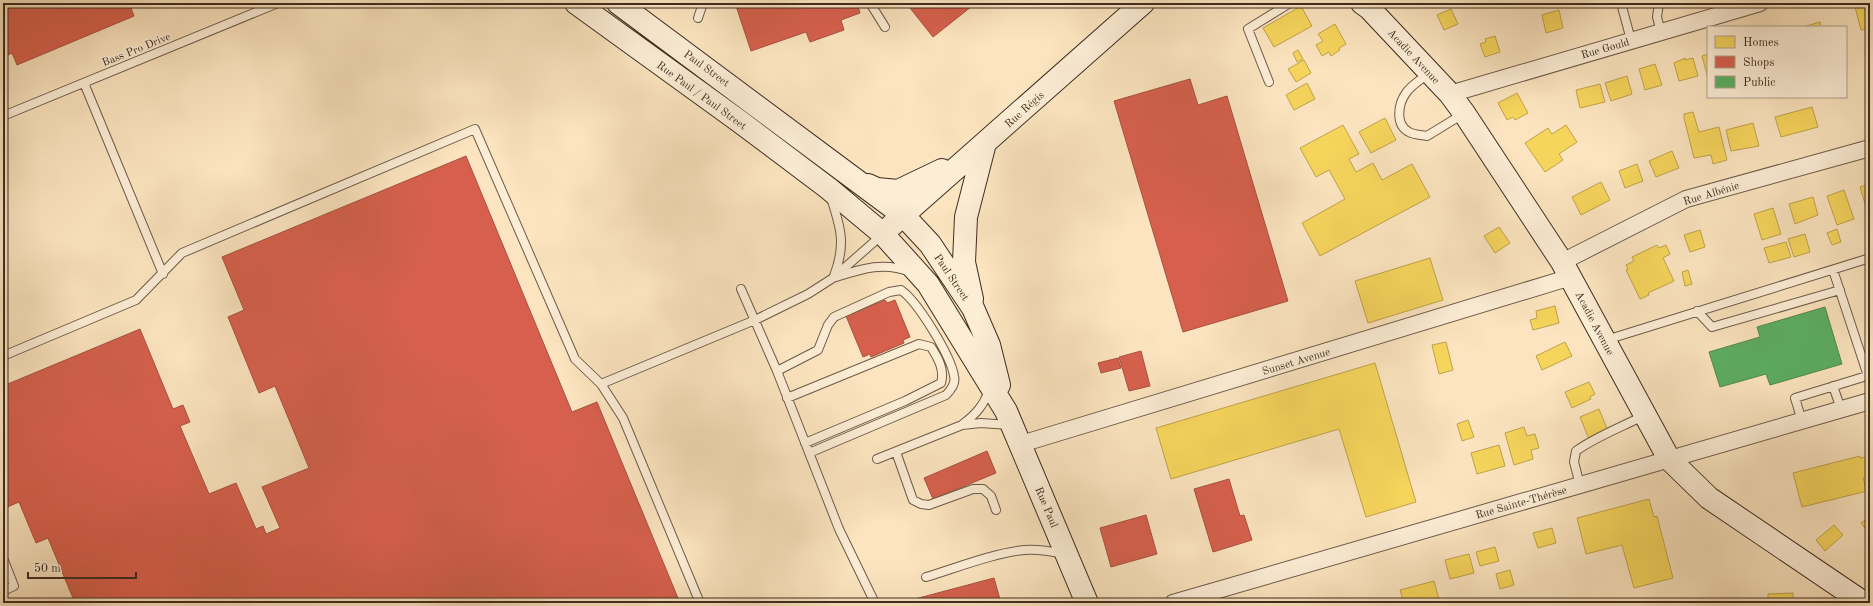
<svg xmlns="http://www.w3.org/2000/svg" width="1873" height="606" font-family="'Old Standard TT',serif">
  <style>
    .homes { fill: #f6d55c; stroke: #bfa24a }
    .shops { fill: #d6604d; stroke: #a85040 }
    .public { fill: #5aae61; stroke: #52874e }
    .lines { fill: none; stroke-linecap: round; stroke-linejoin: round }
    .lane-casing { stroke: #6d5a48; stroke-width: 10 }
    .street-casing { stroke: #6d5a48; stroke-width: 18 }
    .secondary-casing { stroke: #3e2c20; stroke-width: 24 }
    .lane { stroke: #fcedd5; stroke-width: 8 }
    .street { stroke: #fcedd5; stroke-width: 16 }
    .secondary { stroke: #fcedd5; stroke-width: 22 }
    .labels { text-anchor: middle; stroke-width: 4; stroke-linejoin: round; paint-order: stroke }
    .street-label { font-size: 11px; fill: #3e2c20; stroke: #fcedd5 }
  </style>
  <rect width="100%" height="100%" fill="#fbe4bf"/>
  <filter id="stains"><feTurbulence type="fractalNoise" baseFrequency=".005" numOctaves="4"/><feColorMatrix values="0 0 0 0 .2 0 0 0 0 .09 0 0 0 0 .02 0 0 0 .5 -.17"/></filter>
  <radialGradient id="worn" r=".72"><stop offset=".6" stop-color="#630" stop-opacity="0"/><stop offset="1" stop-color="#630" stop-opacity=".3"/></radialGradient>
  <path class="homes" d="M1870,3V28L1861,30L1855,7Z
    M1301,6L1312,26L1274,47L1263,28Z
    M1451,9L1458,24L1444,30L1437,15Z
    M1559,10L1563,28L1546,33L1542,15Z
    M1820,22L1821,27H1803Z
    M1335,24L1346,44L1339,48L1340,50L1331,56L1329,52L1322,56L1316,45L1323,41L1318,34Z
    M1495,36L1500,52L1485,57L1480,44L1486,42L1485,39Z
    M1298,50L1303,59L1297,62L1293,53Z
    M1708,54V78L1702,56Z
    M1685,58V60L1693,58L1698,76L1679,81L1674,63Z
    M1304,60L1311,73L1296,82L1288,69Z
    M1655,64L1662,85L1645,90L1639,69Z
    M1627,76L1632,94L1611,101L1605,83Z
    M1307,83L1315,99L1294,110L1286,95Z
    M1600,84L1605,102L1580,108L1576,90Z
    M1517,93L1528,113L1515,120L1513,117L1507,120L1498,103Z
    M1812,107L1818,127L1781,137L1775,117Z
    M1693,112L1699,132L1719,127L1727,160L1713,164L1711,155L1694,158L1684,118V114Z
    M1385,118L1396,140L1371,153L1359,132Z
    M1753,123L1759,146L1731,151L1726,130Z
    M1343,125L1359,154L1349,159L1356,172L1373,163L1382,180L1412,164L1430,197L1320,256L1302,223L1345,199L1329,170L1316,177L1300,148Z
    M1566,125L1577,142L1559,154L1563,160L1545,172L1525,143L1548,128L1552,134Z
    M1672,151L1679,168L1656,177L1649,161Z
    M1637,164L1643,181L1625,188L1619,171Z
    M1601,182L1610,200L1581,215L1572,197Z
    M1870,184V206L1866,207L1860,187Z
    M1844,190L1854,219L1837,225L1827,196Z
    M1813,197L1818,215L1795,224L1789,204Z
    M1773,208L1781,234L1762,240L1754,214Z
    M1499,227L1510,243L1495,253L1484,236Z
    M1837,229L1841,242L1832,245L1827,233Z
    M1700,230L1705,247L1690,252L1684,235Z
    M1805,234L1810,252L1794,257L1788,239Z
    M1786,242L1791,257L1769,263L1764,248Z
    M1657,245L1659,248L1666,245L1670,254L1663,258L1674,281L1648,293L1649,295L1640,299L1626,270L1628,269L1626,265L1634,261L1632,257Z
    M1430,258L1443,300L1368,323L1355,281Z
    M1688,270L1692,284L1685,286L1682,272Z
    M1555,306L1559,323L1533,330L1530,320L1537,318L1536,311Z
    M1446,342L1453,370L1439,374L1432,345Z
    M1565,342L1572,356L1542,370L1536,356Z
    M1375,363L1416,502L1366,517L1339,429L1171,479L1156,428Z
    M1589,382L1595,394L1590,397L1591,399L1572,408L1565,392Z
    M1599,409L1608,431L1589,439L1580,417Z
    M1468,420L1474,437L1462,441L1457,424Z
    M1524,427L1527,436L1535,434L1539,448L1531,450L1533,459L1514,465L1505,433Z
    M1499,445L1505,466L1477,474L1471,453Z
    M1860,456V458L1867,457L1870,470V476L1863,478L1867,491L1802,507L1793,473Z
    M1649,499L1654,517L1657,516L1673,578L1634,588L1622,545L1586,554L1577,518Z
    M1870,517V529L1867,531L1861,523Z
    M1834,525L1843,535L1825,551L1816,540Z
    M1552,528L1556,543L1538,548L1533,533Z
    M1495,547L1499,561L1480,566L1476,552Z
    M1469,554L1474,573L1450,579L1445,560Z
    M1510,570L1514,585L1500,589L1496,574Z
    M1434,581L1440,603H1404L1400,590Z
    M1793,593V603H1768V594Z"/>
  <path class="shops" d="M3,3H129L134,16L17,65L12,53L4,57L3,53Z
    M735,3H857L860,13L841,20L844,30L810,42L806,32L751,51Z
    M906,3H976L933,37Z
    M1190,79L1198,105L1227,96L1288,301L1183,332L1114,101Z
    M466,156L572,412L597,402L680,603H75L48,538L36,543L19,502L5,508L3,502V386L140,329L173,409L183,405L190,422L180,426L209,494L236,483L256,529L263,526L266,534L280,528L262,487L309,468L275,386L259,393L228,317L244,310L222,257Z
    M885,300L887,303L895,300L910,337L903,340L904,343L871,357L870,354L863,357L846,316Z
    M1141,351L1150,386L1129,391L1119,357Z
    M1118,358L1121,368L1101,373L1098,363Z
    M987,451L996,473L933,499L924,478Z
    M1229,479L1240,516L1244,515L1252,540L1213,552L1194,489Z
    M1146,515L1157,554L1111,567L1100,528Z
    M994,578L1001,603H916L915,599Z"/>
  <path class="public" d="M1825,307L1842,364L1770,385L1766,374L1720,387L1709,352L1760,337L1757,327Z"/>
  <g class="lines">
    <defs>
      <path id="lane" d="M870,3L885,27
        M1621,3L1631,40
        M1659,3L1657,17L1661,32
        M698,18L703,3
        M1429,73C1422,79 1411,85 1406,93C1398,104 1395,125 1409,132C1414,135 1422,135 1427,136L1463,114
        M1269,82L1248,29L1290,3
        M84,83L163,274
        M3,116L278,3
        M831,198C841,228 846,245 834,276
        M1833,270L1868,376
        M836,277C861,269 884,261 910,272
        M741,289L777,371L839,529L873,599
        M1697,311L1712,327L1840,290
        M1606,340L1870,258
        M3,356L136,300L182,253L475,129L575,359L601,384L623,418L700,603
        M777,371L818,350L828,325L834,317L889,292L901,290C918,302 951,356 954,376C956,383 951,390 946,395L809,453
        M601,384L755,320L808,294L833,278L883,234
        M1833,386L1841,409
        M787,398L919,344L931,347C938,358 945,370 941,383L905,401L805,443
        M1802,421L1795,398L1870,375
        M963,424C976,414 984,405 989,390
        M896,452L913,500L921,504L929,505L973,489H983L991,496L996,510
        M877,459L962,425L981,423L1009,425
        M1580,485L1574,462L1576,451C1597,436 1622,427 1645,415
        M3,558L14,586L3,591
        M926,577C956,568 994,553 1024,550C1037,549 1050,551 1063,554"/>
      <path id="street" d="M1450,94L1760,3
        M1562,262L1686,199L1870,148
        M1021,444L1571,277
        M1173,603L1870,401"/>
      <path id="secondary" d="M576,3L739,121L828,188L883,234L928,284L1006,411L1087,603
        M618,3L903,215L930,244L973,308L989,345L999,385
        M1362,3L1369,8L1450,94L1464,113L1562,262L1669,459L1709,498L1864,603
        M868,185L877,189L898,191L942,170
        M892,225L1143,3
        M972,299L964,262L966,217L985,143"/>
    </defs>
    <use href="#lane" class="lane-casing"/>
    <use href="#street" class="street-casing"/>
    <use href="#secondary" class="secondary-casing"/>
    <use href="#lane" class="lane"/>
    <use href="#street" class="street"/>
    <use href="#secondary" class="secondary"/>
  </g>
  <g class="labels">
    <g class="street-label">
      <text transform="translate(1605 48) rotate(-16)" y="4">Rue Gould</text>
      <text transform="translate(136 49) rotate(-22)" y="4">Bass Pro Drive</text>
      <text transform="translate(1414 56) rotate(47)" y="4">Acadie Avenue</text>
      <text transform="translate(707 68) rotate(36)" y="4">Paul Street</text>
      <text transform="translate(702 95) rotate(36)" y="4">Rue Paul / Paul Street</text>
      <text transform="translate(1024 109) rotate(-42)" y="4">Rue Régis</text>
      <text transform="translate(1711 193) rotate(-17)" y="4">Rue Albénie</text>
      <text transform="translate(952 277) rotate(56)" y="4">Paul Street</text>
      <text transform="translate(1595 323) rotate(62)" y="4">Acadie Avenue</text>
      <text transform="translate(1296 361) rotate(-17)" y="4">Sunset Avenue</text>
      <text transform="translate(1521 502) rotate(-16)" y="4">Rue Sainte-Thérèse</text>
      <text transform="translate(1047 507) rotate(67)" y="4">Rue Paul</text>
    </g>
  </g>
  <rect width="1873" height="606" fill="none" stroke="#fbe4bf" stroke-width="16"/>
  <rect x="4" y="4" width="1865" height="598" fill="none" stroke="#3e2c20" stroke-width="2"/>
  <rect x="8" y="8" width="1857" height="590" fill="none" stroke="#3e2c20"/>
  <rect x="1707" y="26" width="140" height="72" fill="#fcedd5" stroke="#b0a08d"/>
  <rect x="1715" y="36" width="20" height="12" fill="#f6d55c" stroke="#b0a08d"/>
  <text x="1743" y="46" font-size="12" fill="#3e2c20">Homes</text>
  <rect x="1715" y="56" width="20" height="12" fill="#d6604d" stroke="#b0a08d"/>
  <text x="1743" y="66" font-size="12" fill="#3e2c20">Shops</text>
  <rect x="1715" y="76" width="20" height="12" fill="#5aae61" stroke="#b0a08d"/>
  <text x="1743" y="86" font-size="12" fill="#3e2c20">Public</text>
  <path d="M28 572v6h108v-6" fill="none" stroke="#3e2c20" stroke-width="2"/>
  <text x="34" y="572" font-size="12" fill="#3e2c20" stroke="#fcedd5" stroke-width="3" paint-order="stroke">50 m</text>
  <rect width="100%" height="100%" filter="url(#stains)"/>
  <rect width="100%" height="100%" fill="url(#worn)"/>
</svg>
